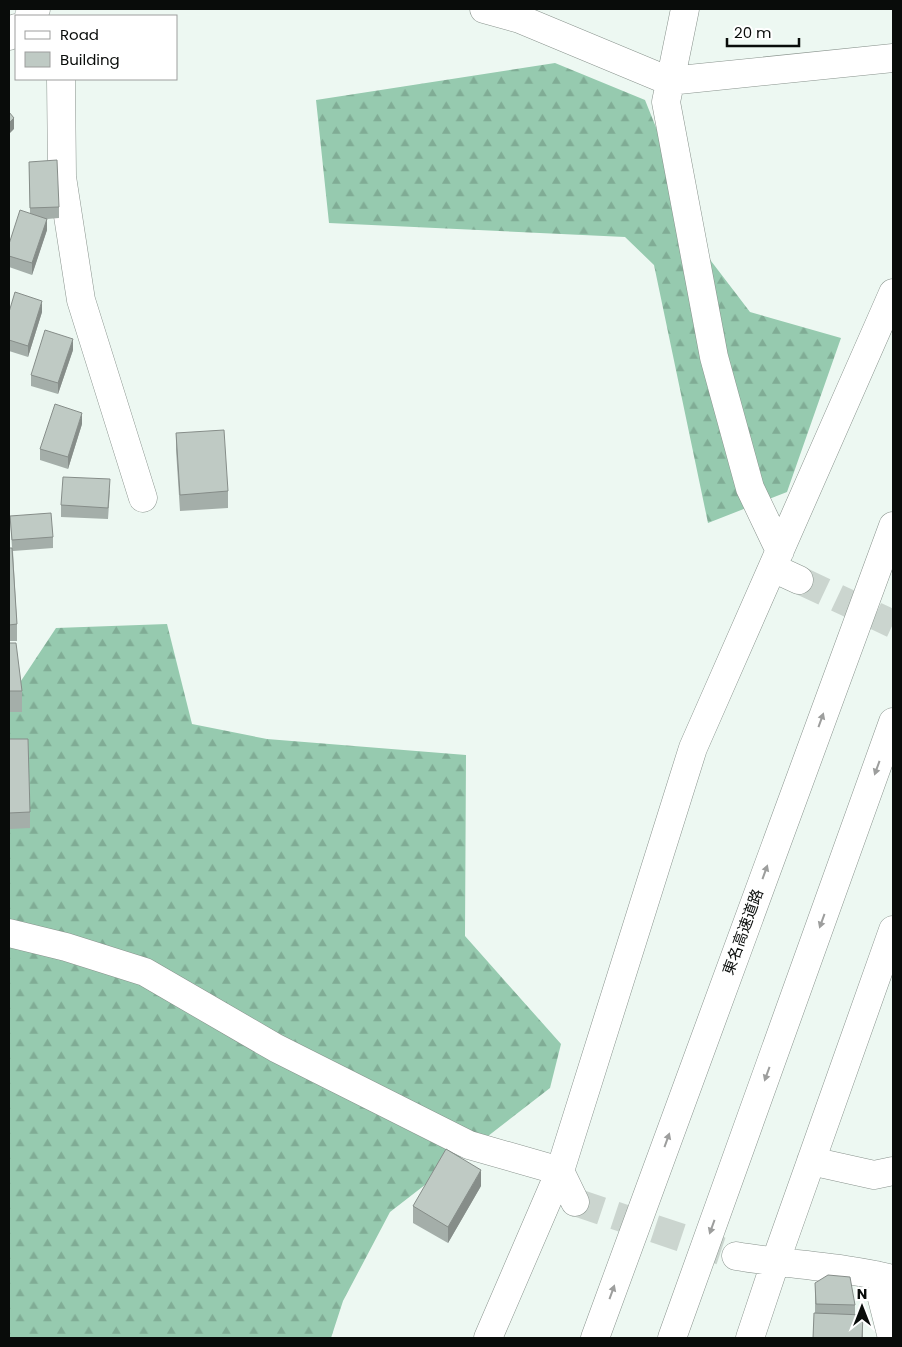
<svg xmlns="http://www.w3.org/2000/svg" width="902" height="1347" font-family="Poppins,'Noto Sans JP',sans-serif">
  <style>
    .forest { fill: url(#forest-firs) }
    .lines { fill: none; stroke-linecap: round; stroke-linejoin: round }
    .minor-tunnel { stroke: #cbd5cf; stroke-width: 28; stroke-dasharray: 28 14; stroke-linecap: butt }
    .minor-casing { stroke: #89938d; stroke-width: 29 }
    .trunk-casing { stroke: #89938d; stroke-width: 29 }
    .motorway-casing { stroke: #89938d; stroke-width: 29 }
    .minor { stroke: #fff; stroke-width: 28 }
    .trunk { stroke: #fff; stroke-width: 28 }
    .motorway { stroke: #fff; stroke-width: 28 }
    .wall { fill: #a4aea9 }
    .shaded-wall { fill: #868d89 }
    .building { fill: #bfcac4; stroke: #868d89 }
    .oneway { fill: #9d9e9d }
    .labels { text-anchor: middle; stroke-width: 4; stroke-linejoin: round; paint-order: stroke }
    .street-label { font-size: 15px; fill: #090c0a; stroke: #fff }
  </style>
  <defs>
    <pattern id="forest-firs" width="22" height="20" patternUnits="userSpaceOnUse" patternTransform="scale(1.25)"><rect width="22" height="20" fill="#96caaf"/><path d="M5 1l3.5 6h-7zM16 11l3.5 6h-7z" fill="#80ac95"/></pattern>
  </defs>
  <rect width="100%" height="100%" fill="#edf8f2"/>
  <path class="forest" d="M555,63L645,100L708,257L750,312L841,338L787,492L708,523L654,265L625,237L329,223L316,100Z
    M167,624L192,724L267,739L466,755L465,936L561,1044L550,1088L390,1212L343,1301L331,1338H9V699L56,628Z"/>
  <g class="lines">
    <path class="minor-tunnel" d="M799,580L893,624
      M575,1202L736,1256"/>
    <defs>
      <path id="minor" d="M484,9L520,19L669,81L893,58
        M685,9L666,102L714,357L750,488L780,551
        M61,79L62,177L81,300L143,498
        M773,568L799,580
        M9,933L66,947L145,972L276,1048L469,1145L560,1171L575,1202
        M811,1161L874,1175L893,1171
        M736,1256C788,1265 842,1266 893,1279
        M876,1275L892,1338
        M488,1338L560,1171L693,748L893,293
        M750,1338L775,1263L893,930"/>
      <path id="trunk" d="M29,16L36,9
        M9,36L16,28"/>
      <path id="motorway" d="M595,1338L893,526
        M672,1338L893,722"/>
    </defs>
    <use href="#minor" class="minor-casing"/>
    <use href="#trunk" class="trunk-casing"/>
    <use href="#motorway" class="motorway-casing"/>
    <use href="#minor" class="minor"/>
    <use href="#trunk" class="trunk"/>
    <use href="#motorway" class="motorway"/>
  </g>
  <path class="wall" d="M29,162L59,207V218L47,219V230L32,275L9,267V244L30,213Z
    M9,312H42L28,357L9,351Z
    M73,350L58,394L31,386V375Z
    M82,424L68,469L40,460V449Z
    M176,433L228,491V508L180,511L176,450Z
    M110,490L108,519L61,517V505Z
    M10,516L53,537V548L13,551L17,624V641H9V548H12Z
    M9,643L22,691V712H9Z
    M9,739L30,812V828L9,829Z
    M481,1186L448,1243L413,1223V1206Z
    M815,1283L855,1305V1315L863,1326V1338H813L815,1313Z"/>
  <path class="shaded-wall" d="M14,118V129L9,134V123Z
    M10,164V181L9,182V166Z
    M47,219V230L32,275V263Z
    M42,301V312L28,357V346Z
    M73,339V350L58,394V383Z
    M82,413V424L68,469V457Z
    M481,1170V1186L448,1243V1227Z"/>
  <path class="building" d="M9,112L14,118L9,123Z
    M57,160L59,207L30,208L29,162Z
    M20,210L47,219L32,263L9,256V244Z
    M15,292L42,301L28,346L9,340V312Z
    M45,330L73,339L58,383L31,375Z
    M55,404L82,413L68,457L40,449Z
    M224,430L228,491L180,495L176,433Z
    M63,477L110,479L108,508L61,505Z
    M51,513L53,537L12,540L10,516Z
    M9,548H12L17,624L9,625Z
    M9,643H16L22,691H9Z
    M9,739H28L30,812L9,813Z
    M446,1149L481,1170L448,1227L413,1206Z
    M828,1275L850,1277L855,1305L816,1304L815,1283Z
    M814,1313L863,1315L862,1338H813Z"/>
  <defs><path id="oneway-solid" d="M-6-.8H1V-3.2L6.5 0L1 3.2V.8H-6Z" transform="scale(1.25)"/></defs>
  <g class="oneway">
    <use href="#oneway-solid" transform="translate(821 720) rotate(-70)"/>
    <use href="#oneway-solid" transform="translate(877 768) rotate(110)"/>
    <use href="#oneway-solid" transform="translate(765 872) rotate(-70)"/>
    <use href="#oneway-solid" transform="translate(822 921) rotate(110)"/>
    <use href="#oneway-solid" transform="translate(767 1074) rotate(110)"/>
    <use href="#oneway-solid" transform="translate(667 1140) rotate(-70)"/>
    <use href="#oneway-solid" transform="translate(712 1227) rotate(110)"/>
    <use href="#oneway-solid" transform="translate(612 1292) rotate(-70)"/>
  </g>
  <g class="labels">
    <g class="street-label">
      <text transform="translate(743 932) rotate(-70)" y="5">東名高速道路</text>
    </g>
  </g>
  <rect width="902" height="1347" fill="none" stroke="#090c0a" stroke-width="20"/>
  <rect x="15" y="15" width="162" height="65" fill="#ffffff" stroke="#9d9e9d"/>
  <rect x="25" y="31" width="25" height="8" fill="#ffffff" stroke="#9d9e9d"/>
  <text x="60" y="40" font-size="15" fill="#090c0a">Road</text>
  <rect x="25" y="52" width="25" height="15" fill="#bfcac4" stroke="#9d9e9d"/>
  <text x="60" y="65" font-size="15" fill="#090c0a">Building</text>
  <g transform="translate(862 1307)" stroke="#ffffff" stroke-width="4" paint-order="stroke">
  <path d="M0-4L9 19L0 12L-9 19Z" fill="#090c0a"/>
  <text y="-8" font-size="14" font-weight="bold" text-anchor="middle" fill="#090c0a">N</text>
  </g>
  <path d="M727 38v8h72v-8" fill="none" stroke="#090c0a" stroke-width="2.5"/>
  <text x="734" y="38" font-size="15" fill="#090c0a" stroke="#ffffff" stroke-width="4" paint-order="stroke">20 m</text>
</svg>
